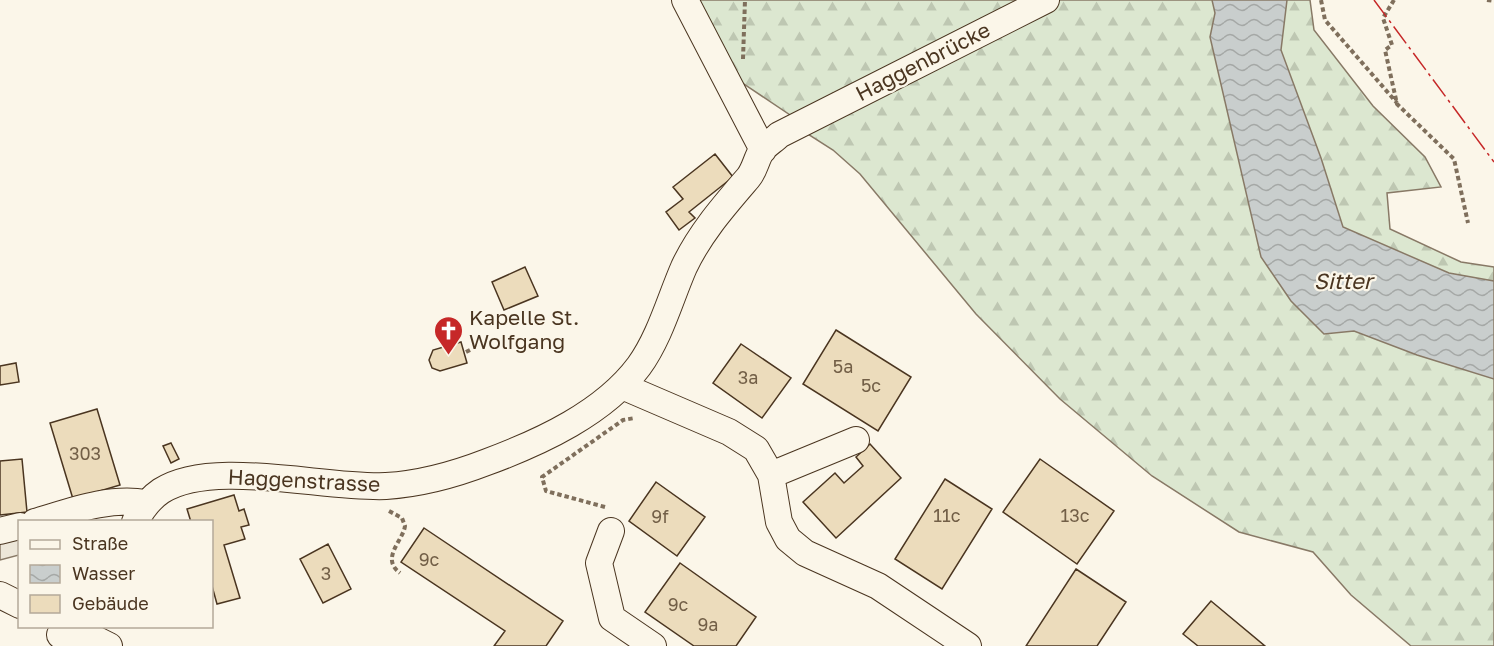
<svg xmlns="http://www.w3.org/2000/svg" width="1494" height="646" font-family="'Golos Text',sans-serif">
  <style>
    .forest { fill: url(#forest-firs); stroke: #887966; stroke-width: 1.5 }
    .parking { fill: #ede7d9; stroke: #887966; stroke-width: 1.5 }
    .water { fill: url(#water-waves); stroke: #887966; stroke-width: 1.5 }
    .building { fill: #ecdcbc; stroke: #4a3520; stroke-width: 1.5 }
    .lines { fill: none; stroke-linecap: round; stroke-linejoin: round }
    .minor-casing { stroke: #4a3520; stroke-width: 28 }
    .path { stroke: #7f6f5c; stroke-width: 4; stroke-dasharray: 4.5 3; stroke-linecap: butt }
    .minor { stroke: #fbf6e9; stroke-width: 26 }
    .power { stroke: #c62828; stroke-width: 1.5; stroke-dasharray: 21 4.5 3 4.5; stroke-linecap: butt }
    .labels { text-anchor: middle; stroke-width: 4.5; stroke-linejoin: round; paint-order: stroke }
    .number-label { font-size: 18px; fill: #725f47 }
    .street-label { font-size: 21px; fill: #4a3520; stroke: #fbf6e9 }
    .poi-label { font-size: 21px; fill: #4a3520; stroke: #fbf6e9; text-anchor: start }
    .water-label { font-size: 22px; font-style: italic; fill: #4a3520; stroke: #fbf6e9 }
  </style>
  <defs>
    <pattern id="forest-firs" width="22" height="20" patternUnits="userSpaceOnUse" patternTransform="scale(1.5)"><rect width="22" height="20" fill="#dce7d0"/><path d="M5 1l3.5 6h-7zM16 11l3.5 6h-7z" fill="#bec7b2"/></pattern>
    <pattern id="water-waves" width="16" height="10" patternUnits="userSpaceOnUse" patternTransform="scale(1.5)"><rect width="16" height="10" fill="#c9cecd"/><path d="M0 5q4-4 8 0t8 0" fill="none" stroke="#a5a8a6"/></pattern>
  </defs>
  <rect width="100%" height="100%" fill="#fbf6e9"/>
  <path class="forest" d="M697,0H1310L1314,30L1373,106L1425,157L1441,187L1387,193L1390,229L1461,262L1494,267V646H1411L1351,595L1313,552L1239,532L1152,476L1060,399L976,314L860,174L833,150L803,131L796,119L738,80Z"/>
  <path class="parking" d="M19,536V555L0,560V540Z"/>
  <path class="water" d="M1212,0H1287L1281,50L1321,158L1343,227L1449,273L1494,281V379L1417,355L1354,331L1324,334L1291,301L1261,257L1210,37L1215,13Z"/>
  <path class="building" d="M715,154L733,177L689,212L695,218L679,230L666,212L683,199L673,187Z
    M525,267L538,296L504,310L492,282Z
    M836,330L911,377L878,431L803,384Z
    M461,342L467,363L440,371L432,368L429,360L433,350Z
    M741,344L791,378L762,418L713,383Z
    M16,363L19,382L0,385V366Z
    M97,409L120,485L73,499L50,423Z
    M171,443L179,459L171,463L163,446Z
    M870,444L901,478L836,538L803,502L835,473L844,483L863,466L856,457Z
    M22,459L27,512L0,515V461Z
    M1040,459L1114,511L1077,564L1003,512Z
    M945,479L992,509L942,589L895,559Z
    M656,482L705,517L677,556L629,521Z
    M234,495L239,511L244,509L249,525L241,527L245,539L224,545L240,598L217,604L212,586V522H191L187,509Z
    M424,528L563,621L546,646H494L505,631L401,562Z
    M328,544L351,589L323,603L300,559Z
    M680,563L756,617L736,646H694L645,612Z
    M1076,569L1126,602L1097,646H1026Z
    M1211,601L1265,646H1198L1183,634Z"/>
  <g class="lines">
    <defs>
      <path id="minor" d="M685,0L763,150
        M622,386L729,432L756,449L771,475L779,522L788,539L805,553L878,586L968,646
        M771,475L856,440
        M35,522C72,511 107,497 146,503
        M135,522C142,509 149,499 161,491C212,458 325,489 386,486C419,484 456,474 487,462C541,442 604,413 639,366C660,337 670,299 684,267C700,233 724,206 748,178C755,170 756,159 762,150C766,145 774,140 779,135L1046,0
        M0,531L20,526
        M611,531L599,563L612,618L653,646
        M0,595L20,605
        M60,635L95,639L109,646"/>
    </defs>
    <use href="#minor" class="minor-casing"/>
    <path class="path" d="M1321,0L1325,20L1397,103
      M1394,0L1383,18L1392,45L1385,50L1397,104L1454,159L1468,223
      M1487,0L1494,1
      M743,59L745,0
      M466,352L485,342
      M605,507L546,491L542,477L623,420L635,418
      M389,511L402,518L405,526C403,541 380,558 400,573"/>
    <use href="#minor" class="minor"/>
    <path class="power" d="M1374,0L1494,162"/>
  </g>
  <defs>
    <symbol id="church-pin" viewBox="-11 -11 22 30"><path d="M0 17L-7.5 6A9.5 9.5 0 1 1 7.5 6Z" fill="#c62828" stroke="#fbf6e9"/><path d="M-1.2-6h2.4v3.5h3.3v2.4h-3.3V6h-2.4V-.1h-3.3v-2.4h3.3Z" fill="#fff"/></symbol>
  </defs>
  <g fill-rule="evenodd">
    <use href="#church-pin" x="432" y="314" width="33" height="45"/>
  </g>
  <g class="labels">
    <g class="number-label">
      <text x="843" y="373">5a</text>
      <text x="748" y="384">3a</text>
      <text x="871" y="392">5c</text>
      <text x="85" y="460">303</text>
      <text x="947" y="522">11c</text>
      <text x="1075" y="522">13c</text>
      <text x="660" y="523">9f</text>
      <text x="429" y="566">9c</text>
      <text x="326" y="580">3</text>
      <text x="678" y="611">9c</text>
      <text x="708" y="631">9a</text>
    </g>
    <g class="street-label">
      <text transform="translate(923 62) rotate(-27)" y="7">Haggenbrücke</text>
      <text transform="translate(304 481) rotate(3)" y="7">Haggenstrasse</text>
    </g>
    <g class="poi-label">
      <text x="469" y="325">Kapelle St.<tspan x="469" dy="24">Wolfgang</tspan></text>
    </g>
    <g class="water-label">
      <text x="1343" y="289">Sitter</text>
    </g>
  </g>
  <rect x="18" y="520" width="195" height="108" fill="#fbf6e9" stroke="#b4a999" stroke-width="1.5"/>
  <rect x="30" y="540" width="30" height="9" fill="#fbf6e9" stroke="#b4a999" stroke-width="1.5"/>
  <text x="72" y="550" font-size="18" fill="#4a3520">Straße</text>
  <rect x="30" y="565" width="30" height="18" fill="url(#water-waves)" stroke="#b4a999" stroke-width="1.5"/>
  <text x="72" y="580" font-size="18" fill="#4a3520">Wasser</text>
  <rect x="30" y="595" width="30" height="18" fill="#ecdcbc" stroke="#b4a999" stroke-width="1.5"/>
  <text x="72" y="610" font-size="18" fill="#4a3520">Gebäude</text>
</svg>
